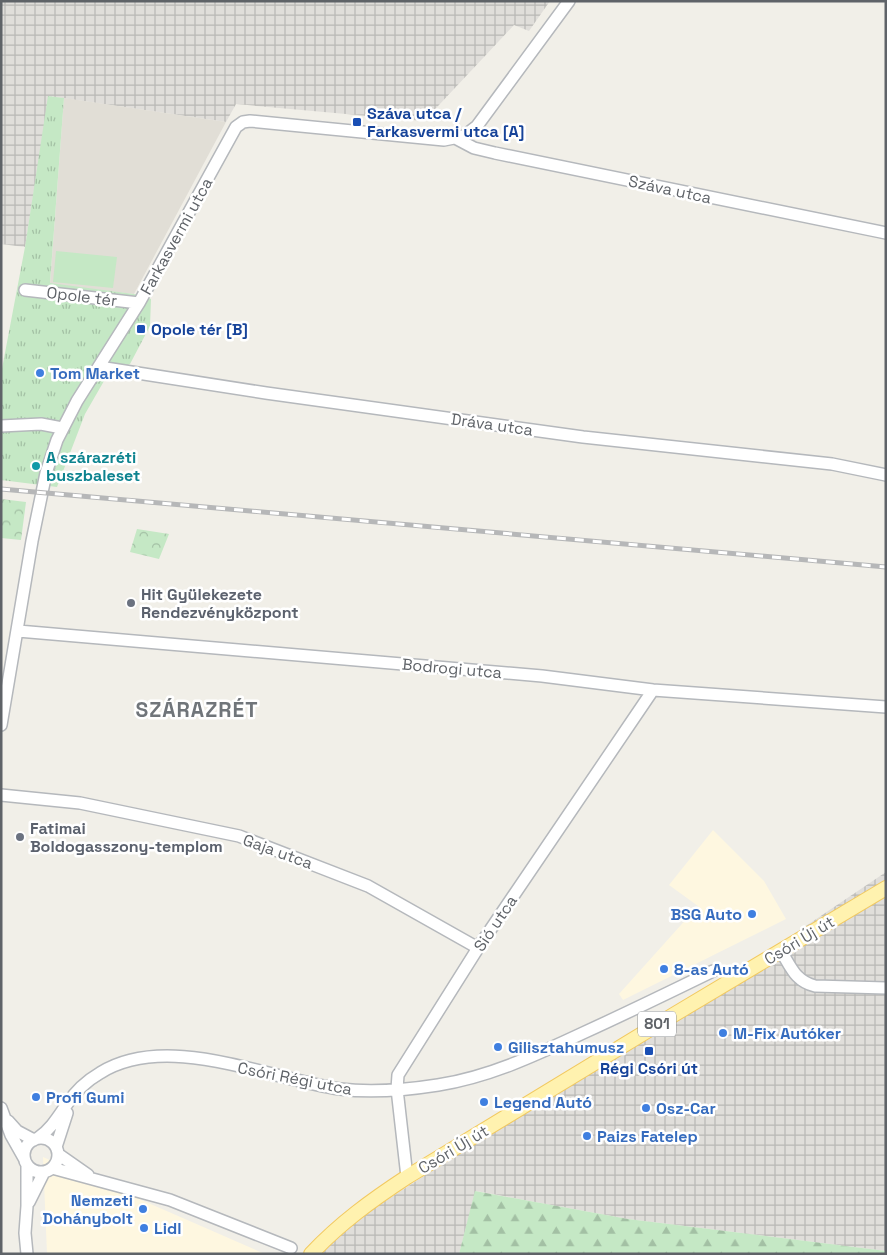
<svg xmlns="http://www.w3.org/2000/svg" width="887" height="1255" font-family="'Space Grotesk',sans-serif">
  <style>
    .commercial { fill: #fef7e0 }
    .industrial { fill: url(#industrial-grid) }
    .education { fill: #e1ded6 }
    .grass { fill: url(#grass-tufts) }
    .forest { fill: url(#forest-firs) }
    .park { fill: url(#park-crowns) }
    .garden { fill: #c5e8c5 }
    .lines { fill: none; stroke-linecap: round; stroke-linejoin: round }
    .minor-casing { stroke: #b5b8bc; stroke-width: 14 }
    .major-casing { stroke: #f2c960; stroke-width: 16 }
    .minor { stroke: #fff; stroke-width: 11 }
    .major { stroke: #fff2af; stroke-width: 14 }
    .rail-casing { stroke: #b6b7b8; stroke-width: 5 }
    .rail { stroke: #fff; stroke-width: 3; stroke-dasharray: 9; stroke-linecap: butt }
    .transit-dot { fill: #1a4fb4; stroke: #fff; stroke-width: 2 }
    .shop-dot { fill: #3f7fe0; stroke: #fff; stroke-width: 2 }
    .culture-dot { fill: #0f9aa8; stroke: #fff; stroke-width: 2 }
    .worship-dot { fill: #6b7280; stroke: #fff; stroke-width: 2 }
    .labels { text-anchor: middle; stroke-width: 5; stroke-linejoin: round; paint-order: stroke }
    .shield { fill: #fff; stroke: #8f9295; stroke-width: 1 }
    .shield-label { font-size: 15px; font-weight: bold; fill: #5f6368 }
    .transit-label { font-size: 16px; font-weight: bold; fill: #164399; stroke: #fff; text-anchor: start }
    .street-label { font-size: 16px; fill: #5f6368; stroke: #fff }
    .shop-label { font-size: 16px; font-weight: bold; fill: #366cbe; stroke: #fff; text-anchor: start }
    .culture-label { font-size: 16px; font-weight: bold; fill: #0d838f; stroke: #fff; text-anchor: start }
    .worship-label { font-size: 16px; font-weight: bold; fill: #5b616d; stroke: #fff; text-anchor: start }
    .district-label { font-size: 21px; font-weight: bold; letter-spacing: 1px; fill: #70757a; stroke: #fff }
  </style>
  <defs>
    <pattern id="industrial-grid" width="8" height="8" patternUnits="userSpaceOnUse" patternTransform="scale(1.25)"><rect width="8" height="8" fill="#e0deda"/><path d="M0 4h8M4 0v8" fill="none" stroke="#b9b8b5"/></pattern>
    <pattern id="grass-tufts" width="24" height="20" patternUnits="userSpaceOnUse" patternTransform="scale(1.25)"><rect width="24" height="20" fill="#c5e8c5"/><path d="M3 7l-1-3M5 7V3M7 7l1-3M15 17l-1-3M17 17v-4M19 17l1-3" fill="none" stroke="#a3c0a4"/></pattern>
    <pattern id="forest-firs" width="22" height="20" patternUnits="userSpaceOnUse" patternTransform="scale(1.25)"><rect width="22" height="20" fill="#c5e8c5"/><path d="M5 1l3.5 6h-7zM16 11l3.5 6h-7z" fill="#a3c0a4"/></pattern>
    <pattern id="park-crowns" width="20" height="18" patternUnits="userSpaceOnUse" patternTransform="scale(1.25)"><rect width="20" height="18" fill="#c5e8c5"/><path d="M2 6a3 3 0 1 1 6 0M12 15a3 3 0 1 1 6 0" fill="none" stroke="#a3c0a4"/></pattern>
  </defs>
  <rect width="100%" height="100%" fill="#f1efe8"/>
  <path class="commercial" d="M713,830L764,881L786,919L623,1000L619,994L698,906L669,885Z
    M43,1157L265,1254H47Z"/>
  <path class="industrial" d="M1,1H550L529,31L514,25L424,121L236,104L226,122L49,96L25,247L1,244Z
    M886,872V1251L628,1219L476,1191L459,1254H301L361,1217L791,936Z"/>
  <path class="education" d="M64,98L226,122L134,294L50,284Z"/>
  <path class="grass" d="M48,96L64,98L50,283L134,294L151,299L150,326L130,364L108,374L85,414L57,487L1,480V374L25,247Z"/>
  <path class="forest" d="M475,1191L628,1219L886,1251V1254H459Z"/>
  <path class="park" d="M1,499L26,502L21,540L1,538Z
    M137,529L169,534L159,559L130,552Z"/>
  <path class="garden" d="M56,251L117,257L113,288L53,282Z"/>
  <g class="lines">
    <defs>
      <path id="minor" d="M457,139L474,148L495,153L886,233
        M25,290L139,303
        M99,367L266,393L583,437L832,464L886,475
        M1,426L41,424L62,428
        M18,631L542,676L653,690L886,707
        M1,725L32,541L46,473L57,440L77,401L139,303L236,127L243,122L250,121L444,140L464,136L477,126L569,1
        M1,795L80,803L239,836L368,886L478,948
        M781,951C791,967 795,981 815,986L886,988
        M1,1108L11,1135L24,1158
        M8,1121L17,1131L34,1140
        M38,1138C51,1129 58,1117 67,1104C75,1092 88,1080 100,1073C167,1031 268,1079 340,1089C372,1093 406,1090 438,1085C489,1077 536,1055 583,1033C627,1013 670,992 713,971
        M24 1155a17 17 0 1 1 34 0a17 17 0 1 1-34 0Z
        M56,1147L67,1113
        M58,1154L88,1175
        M52,1168L170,1200L291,1248
        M407,1177L397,1089L398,1075L478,948L653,690
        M29,1202L44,1172
        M27,1254L25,1233L27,1206V1165"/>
      <path id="major" d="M311,1254C340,1223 372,1200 407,1177L675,1014L886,888"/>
    </defs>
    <use href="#minor" class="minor-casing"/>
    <use href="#major" class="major-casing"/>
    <use href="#minor" class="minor"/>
    <use href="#major" class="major"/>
    <defs>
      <path id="rail" d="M1,489L886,567"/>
    </defs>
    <use href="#rail" class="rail-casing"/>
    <use href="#rail" class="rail"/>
  </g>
  <g class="transit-dot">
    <rect x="352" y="117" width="10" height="10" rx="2.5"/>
    <rect x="136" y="324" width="10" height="10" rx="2.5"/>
    <rect x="644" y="1046" width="10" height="10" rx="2.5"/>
  </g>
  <g class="shop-dot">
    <circle cx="40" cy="373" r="5"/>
    <circle cx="752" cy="914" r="5"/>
    <circle cx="664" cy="969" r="5"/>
    <circle cx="723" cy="1033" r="5"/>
    <circle cx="498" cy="1047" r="5"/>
    <circle cx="36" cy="1097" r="5"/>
    <circle cx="484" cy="1102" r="5"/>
    <circle cx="646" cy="1108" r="5"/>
    <circle cx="587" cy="1136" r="5"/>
    <circle cx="143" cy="1209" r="5"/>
    <circle cx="144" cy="1228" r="5"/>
  </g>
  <circle class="culture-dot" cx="36" cy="466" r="5"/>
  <g class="worship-dot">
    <circle cx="131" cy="603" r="5"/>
    <circle cx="20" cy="837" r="5"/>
  </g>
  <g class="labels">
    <rect class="shield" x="638" y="1011.5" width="38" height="25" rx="4"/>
    <g class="shield-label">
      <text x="657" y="1029">801</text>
    </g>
    <g class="transit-label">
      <text x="367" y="119">Száva utca /<tspan x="367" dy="18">Farkasvermi utca [A]</tspan></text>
      <text x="151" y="335">Opole tér [B]</text>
      <text x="649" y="1074" text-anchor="middle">Régi Csóri út</text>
    </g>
    <g class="street-label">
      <text transform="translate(670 189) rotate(12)" y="6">Száva utca</text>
      <text transform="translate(176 236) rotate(-61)" y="6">Farkasvermi utca</text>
      <text transform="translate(82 296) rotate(7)" y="6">Opole tér</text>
      <text transform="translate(492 424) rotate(8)" y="6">Dráva utca</text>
      <text transform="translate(452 668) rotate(5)" y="6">Bodrogi utca</text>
      <text transform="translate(278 851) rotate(20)" y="6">Gaja utca</text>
      <text transform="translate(495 923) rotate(-56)" y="6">Sió utca</text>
      <text transform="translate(799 940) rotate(-31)" y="6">Csóri Új út</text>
      <text transform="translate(295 1078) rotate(11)" y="6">Csóri Régi utca</text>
      <text transform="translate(453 1149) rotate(-31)" y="6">Csóri Új út</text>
    </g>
    <g class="shop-label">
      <text x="50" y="379">Tom Market</text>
      <text x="742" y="920" text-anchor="end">BSG Auto</text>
      <text x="674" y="975">8-as Autó</text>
      <text x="733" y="1039">M-Fix Autóker</text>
      <text x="508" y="1053">Gilisztahumusz</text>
      <text x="46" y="1103">Profi Gumi</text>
      <text x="494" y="1108">Legend Autó</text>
      <text x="656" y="1114">Osz-Car</text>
      <text x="597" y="1142">Paizs Fatelep</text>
      <text x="133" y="1206" text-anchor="end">Nemzeti<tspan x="133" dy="18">Dohánybolt</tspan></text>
      <text x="154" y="1234">Lidl</text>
    </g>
    <g class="culture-label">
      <text x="46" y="463">A szárazréti<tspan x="46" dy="18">buszbaleset</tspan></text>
    </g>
    <g class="worship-label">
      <text x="141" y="600">Hit Gyülekezete<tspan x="141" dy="18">Rendezvényközpont</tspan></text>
      <text x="30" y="834">Fatimai<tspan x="30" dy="18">Boldogasszony-templom</tspan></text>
    </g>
    <g class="district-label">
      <text x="197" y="717">SZÁRAZRÉT</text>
    </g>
  </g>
  <rect width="887" height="1255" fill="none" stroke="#5f6368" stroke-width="5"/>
</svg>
